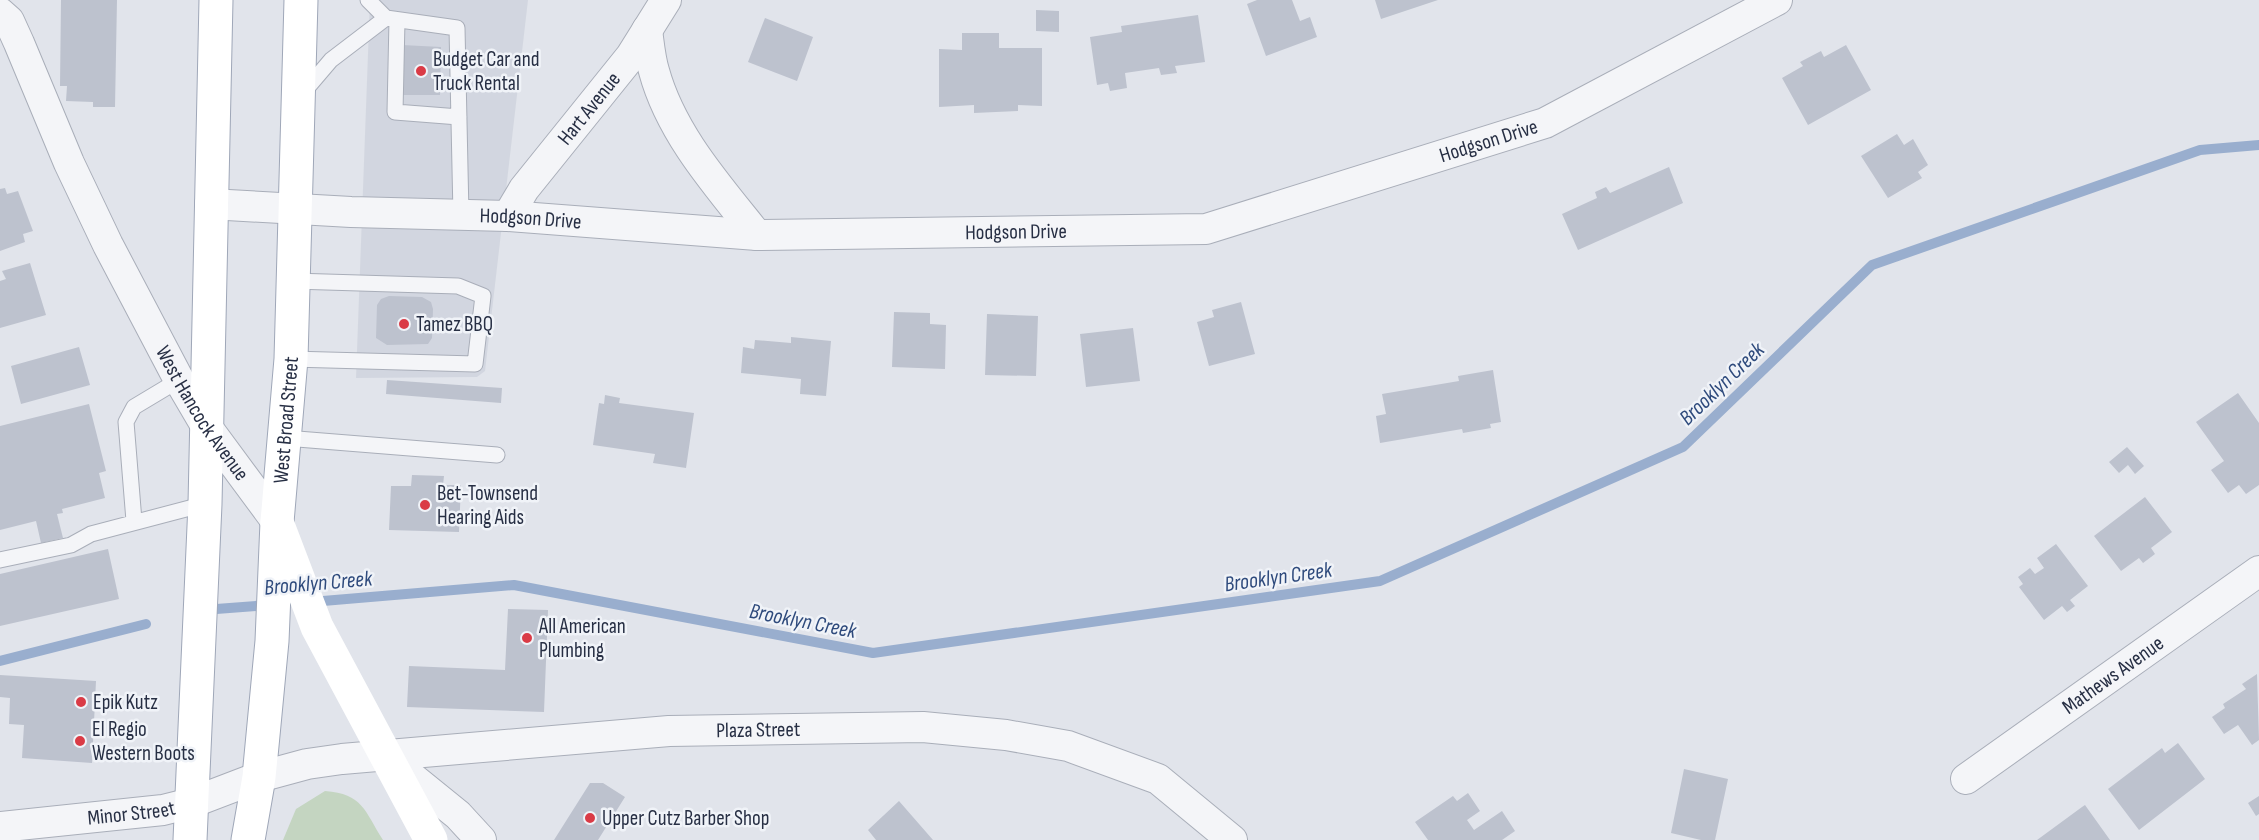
<svg xmlns="http://www.w3.org/2000/svg" width="2259" height="840" font-family="'Sofia Sans Condensed',sans-serif">
  <style>
    .built { fill: #d2d6e0 }
    .green { fill: #c4d5c1 }
    .lines { fill: none; stroke-linecap: round; stroke-linejoin: round }
    .stream { stroke: #99aece; stroke-width: 10 }
    .building { fill: #bdc2ce }
    .lane-casing { stroke: #a9aeb9; stroke-width: 17 }
    .street-casing { stroke: #a9aeb9; stroke-width: 32 }
    .primary-casing { stroke: #9fa7b8; stroke-width: 35 }
    .lane { stroke: #f4f5f8; stroke-width: 15 }
    .street { stroke: #f4f5f8; stroke-width: 30 }
    .secondary { stroke: #fff; stroke-width: 33 }
    .primary { stroke: #fff; stroke-width: 33 }
    .poi-dot { fill: #da3b46; stroke: #f0f3f8; stroke-width: 2 }
    .labels { text-anchor: middle; stroke-width: 5; stroke-linejoin: round; paint-order: stroke }
    .poi-label { font-size: 21px; fill: #272f44; stroke: #f0f3f8; text-anchor: start }
    .street-label { font-size: 21px; fill: #272f44; stroke: #f0f3f8 }
    .water-label { font-size: 22px; font-style: italic; fill: #2e4a7c; stroke: #f0f3f8 }
  </style>
  <rect width="100%" height="100%" fill="#e1e4eb"/>
  <path class="built" d="M370,0H528L485,371L477,377L356,378Z"/>
  <path class="green" d="M325,791C363,794 364,810 383,840H283L296,809Z"/>
  <g class="lines">
    <path class="stream" d="M311,602L514,585L873,653L1380,581L1683,447L1872,265L2200,150L2259,145
      M203,610L269,605
      M0,661L146,624"/>
  </g>
  <path class="building" d="M61,0H117L115,107H93V102L66,101L67,86H60Z
    M1257,0H1292L1300,21L1310,17L1317,37L1266,56L1247,4Z
    M1375,0H1438L1381,19Z
    M1036,10L1059,11V32L1036,31Z
    M1198,15L1205,62L1175,66L1177,73L1161,75L1159,68L1125,73L1127,88L1110,91L1108,83L1097,85L1090,37L1122,32L1121,26Z
    M765,18L813,37L797,81L748,62Z
    M962,33H999V48H1042V106L1018,105V111L974,113V105L939,107V49L962,50Z
    M402,45L441,47L440,95H402Z
    M1846,45L1871,90L1808,125L1782,78L1803,66L1800,62L1821,51L1824,57Z
    M1897,134L1904,145L1913,139L1928,165L1918,172L1922,178L1888,198L1861,156Z
    M1669,167L1683,203L1578,250L1562,214L1597,198L1595,192L1606,187L1610,193Z
    M5,188L7,194L18,191L33,231L23,234L25,242L0,251V189Z
    M30,263L46,315L0,328V281L6,279L2,271Z
    M389,296L422,297L431,302L433,309L432,338L428,344L387,345L376,338L377,305L381,299Z
    M1241,302L1255,354L1209,366L1197,322L1214,317L1212,310Z
    M894,312L930,313V324L946,325L945,369L892,367Z
    M987,314L1038,316L1036,376L985,375Z
    M1133,328L1140,381L1086,387L1080,334Z
    M791,337L831,341L826,396L800,394L801,379L741,373L743,347L754,349L755,340L791,343Z
    M79,347L90,385L21,404L11,366Z
    M1493,370L1501,422L1490,424L1491,428L1463,433L1462,429L1380,443L1376,416L1386,414L1382,394L1459,381L1458,376Z
    M387,380L502,388L501,403L386,394Z
    M2238,393L2259,423V485L2246,494L2239,485L2228,493L2211,470L2224,461L2196,422Z
    M605,395L620,398L619,403L694,413L686,468L653,463L655,454L593,445L599,403L604,404Z
    M89,404L106,471L99,473L105,498L62,509L63,513L57,514L63,538L41,543L36,521L0,530V426Z
    M2127,447L2144,466L2135,474L2128,465L2119,473L2109,462Z
    M412,475L444,476L443,485H461L459,532L389,530L391,486H411Z
    M2145,497L2172,532L2151,548L2155,554L2143,563L2139,558L2121,571L2094,536Z
    M2056,544L2088,586L2070,600L2075,606L2067,612L2062,606L2044,620L2019,587L2023,584L2018,577L2030,568L2035,574L2044,568L2037,558Z
    M108,549L119,599L0,626V574Z
    M508,609L548,610L544,712L407,707L409,666L505,670Z
    M2257,674L2259,740L2252,745L2238,725L2224,734L2212,717L2225,708L2223,704L2246,689L2242,684Z
    M0,675L96,681L92,763L22,758L24,725L9,724L10,698L0,697Z
    M2178,743L2205,779L2139,830L2108,789L2162,748L2165,753Z
    M1684,769L1728,779L1715,840H1701L1671,833Z
    M590,783H603L625,797L598,840H554Z
    M1468,793L1480,811L1467,820L1474,830L1502,811L1515,831L1502,840H1428L1415,822L1453,796L1457,801Z
    M2259,796V814L2256,816L2248,803Z
    M899,801L933,840H876L868,830Z
    M2085,805L2110,840H2037L2082,807Z"/>
  <g class="lines">
    <defs>
      <path id="lane" d="M368,0L386,18L457,28L461,215
        M397,20L395,112L459,117
        M302,94L331,60L386,18
        M291,359L475,364L483,296L458,286L293,281
        M285,438L497,455
        M134,521L126,422L134,407L179,380
        M0,560L71,545L91,534L205,504"/>
      <g id="street">
        <path id="s1" d="M0,13L9,21L19,43L69,163L108,245L179,380L206,426L277,522"/>
        <path d="M647,30C649,44 650,58 654,71C671,134 718,186 757,235"/>
        <path id="s2" d="M210,204L351,212L508,216L757,235L1206,229L1545,123L1777,0"/>
        <path id="s3" d="M508,216L524,189L631,56L666,0"/>
        <path d="M389,759L458,815L481,840"/>
        <path id="s4" d="M1966,779L2259,571"/>
        <path id="s5" d="M0,827L163,810L191,803L259,777L307,764L342,759L669,731L923,727L1006,735L1068,746L1158,779L1232,840"/>
      </g>
      <g id="primary">
        <path d="M190,840L205,504L216,0"/>
        <path id="s6" d="M248,840L259,777L272,641L277,522L291,359L301,0"/>
      </g>
    </defs>
    <use href="#lane" class="lane-casing"/>
    <use href="#street" class="street-casing"/>
    <use href="#primary" class="primary-casing"/>
    <use href="#lane" class="lane"/>
    <use href="#street" class="street"/>
    <path class="secondary" d="M277,522L317,627L431,840"/>
    <use href="#primary" class="primary"/>
  </g>
  <g class="poi-dot">
    <circle cx="421" cy="71" r="6"/>
    <circle cx="404" cy="324" r="6"/>
    <circle cx="425" cy="505" r="6"/>
    <circle cx="527" cy="638" r="6"/>
    <circle cx="81" cy="702" r="6"/>
    <circle cx="80" cy="741" r="6"/>
    <circle cx="590" cy="818" r="6"/>
  </g>
  <g class="labels">
    <g class="poi-label">
      <text x="433" y="66">Budget Car and<tspan x="433" dy="24">Truck Rental</tspan></text>
      <text x="416" y="331">Tamez BBQ</text>
      <text x="437" y="500">Bet-Townsend<tspan x="437" dy="24">Hearing Aids</tspan></text>
      <text x="539" y="633">All American<tspan x="539" dy="24">Plumbing</tspan></text>
      <text x="93" y="709">Epik Kutz</text>
      <text x="92" y="736">El Regio<tspan x="92" dy="24">Western Boots</tspan></text>
      <text x="602" y="825">Upper Cutz Barber Shop</text>
    </g>
    <g class="street-label">
      <text dy="7" stroke="none"><textPath href="#s3" startOffset="135">Hart Avenue</textPath></text>
      <text dy="7" stroke="none"><textPath href="#s2" startOffset="1293">Hodgson Drive</textPath></text>
      <text dy="7" stroke="none"><textPath href="#s2" startOffset="321">Hodgson Drive</textPath></text>
      <text dy="7" stroke="none"><textPath href="#s2" startOffset="807">Hodgson Drive</textPath></text>
      <text dy="7" stroke="none"><textPath href="#s1" startOffset="450">West Hancock Avenue</textPath></text>
      <text dy="7" stroke="none"><textPath href="#s6" startOffset="422">West Broad Street</textPath></text>
      <text dy="7" stroke="none"><textPath href="#s4" startOffset="180">Mathews Avenue</textPath></text>
      <text dy="7" stroke="none"><textPath href="#s5" startOffset="768">Plaza Street</textPath></text>
      <text dy="7" stroke="none"><textPath href="#s5" startOffset="132">Minor Street</textPath></text>
    </g>
    <g class="water-label">
      <text transform="translate(1721 383) rotate(-44)" y="8">Brooklyn Creek</text>
      <text transform="translate(1278 576) rotate(-8)" y="8">Brooklyn Creek</text>
      <text transform="translate(318 582) rotate(-5)" y="8">Brooklyn Creek</text>
      <text transform="translate(803 620) rotate(11)" y="8">Brooklyn Creek</text>
    </g>
  </g>
</svg>
